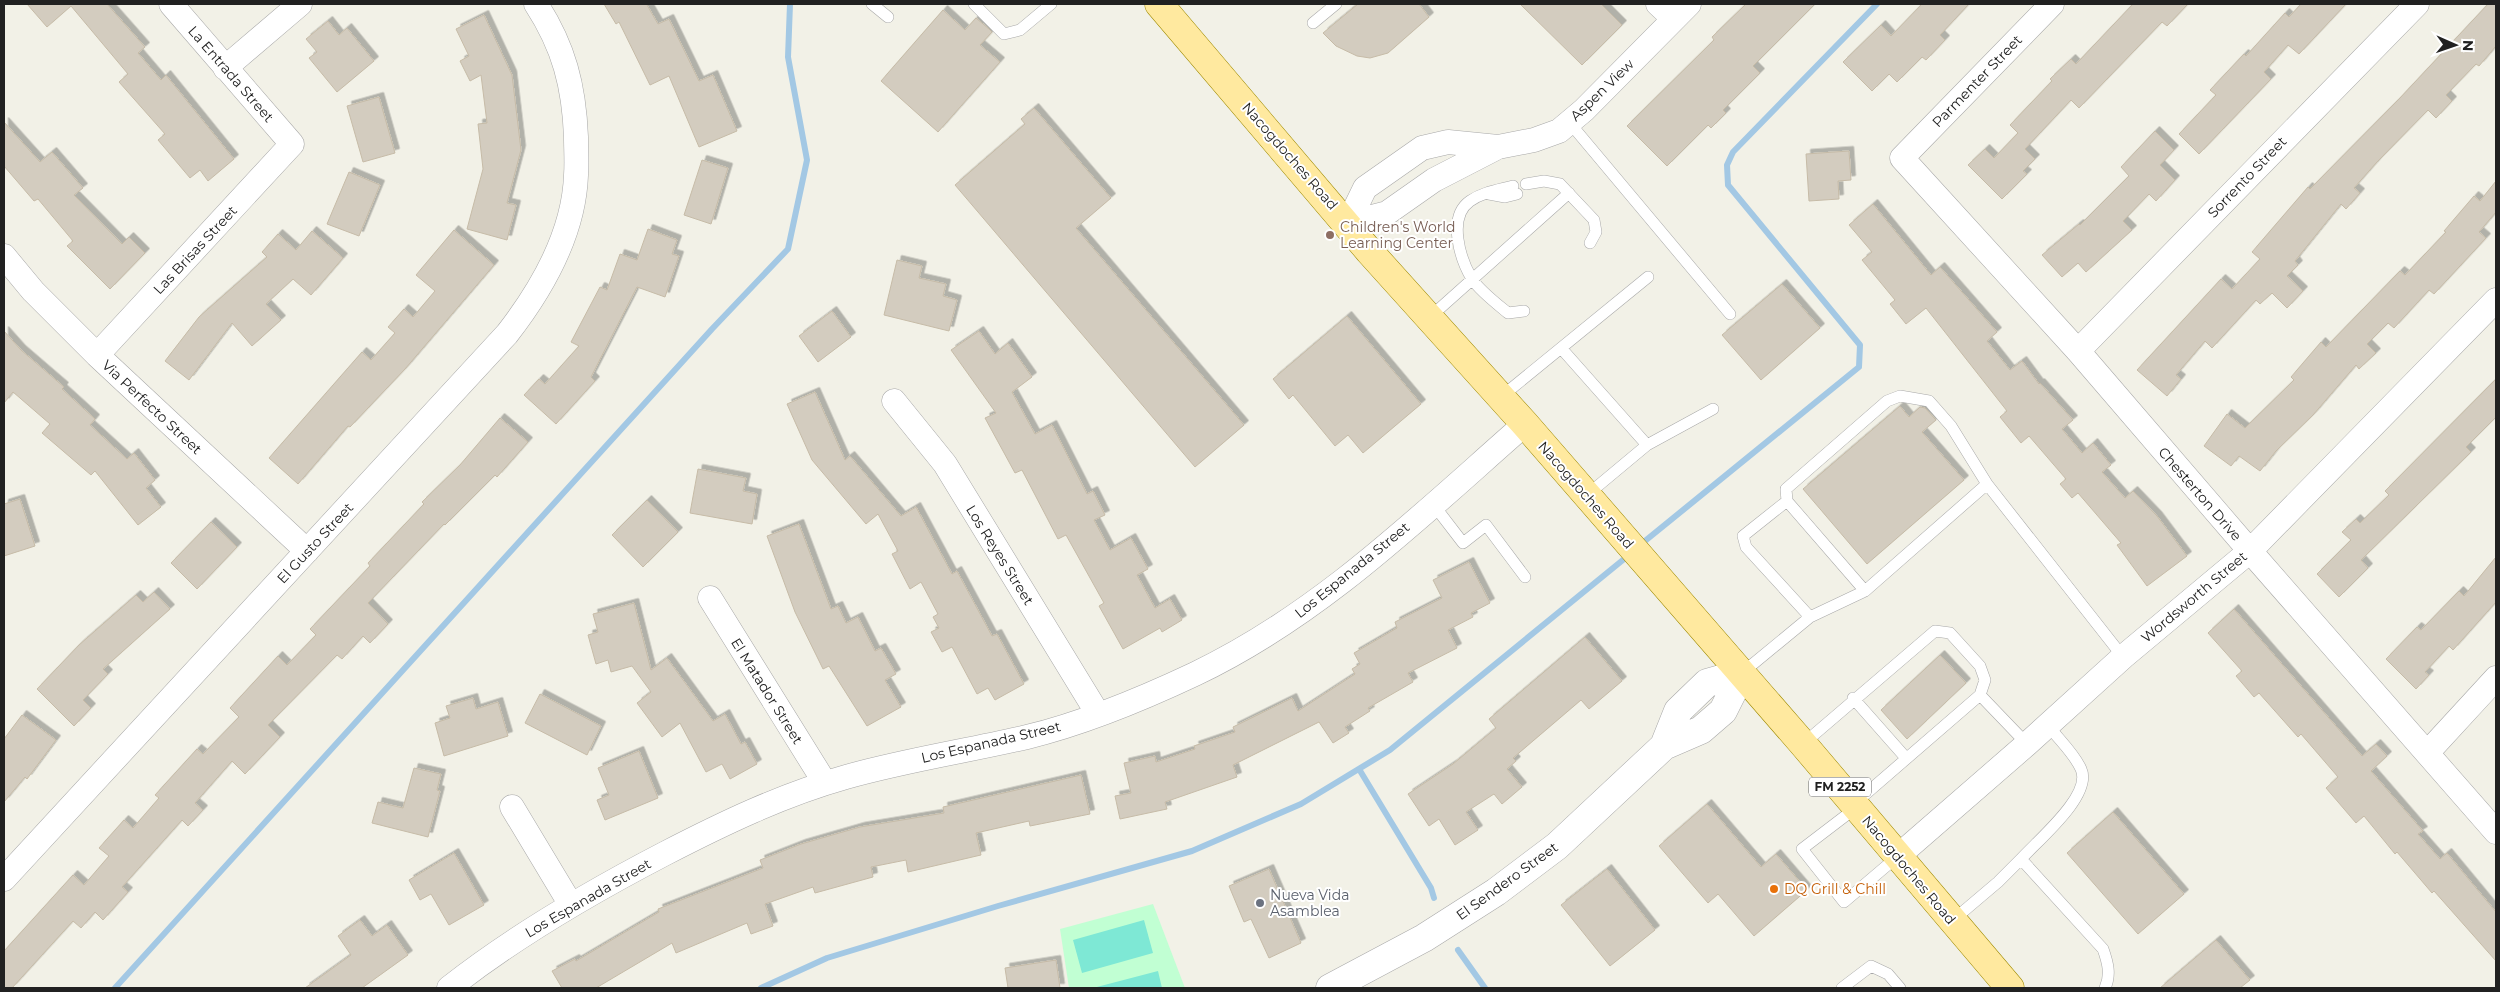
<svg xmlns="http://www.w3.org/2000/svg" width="2500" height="992" font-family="Montserrat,sans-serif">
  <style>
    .park { fill: #c1ffd3 }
    .pitch { fill: #7ee8d5 }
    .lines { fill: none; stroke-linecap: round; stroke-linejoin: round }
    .stream { stroke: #a3c8e4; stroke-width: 6 }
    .building { fill: #d3ccbf; stroke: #c6bba7; filter: url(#shadow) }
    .service-casing { stroke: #a8a8a8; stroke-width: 12 }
    .minor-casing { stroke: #a8a8a8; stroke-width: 25 }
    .tertiary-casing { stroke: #a8a8a8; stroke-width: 29 }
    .primary-casing { stroke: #9e8a00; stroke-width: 29 }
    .service { stroke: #fff; stroke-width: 11 }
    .minor { stroke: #fff; stroke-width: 24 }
    .tertiary { stroke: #fff; stroke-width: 28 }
    .primary { stroke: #ffe99f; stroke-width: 28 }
    .education-dot { fill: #8d6e63; stroke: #fff; stroke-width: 2 }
    .food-dot { fill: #e8710a; stroke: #fff; stroke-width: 2 }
    .worship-dot { fill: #6b7280; stroke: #fff; stroke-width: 2 }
    .labels { text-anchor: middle; stroke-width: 4; stroke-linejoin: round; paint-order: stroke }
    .shield { fill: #fff; stroke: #646464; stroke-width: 1 }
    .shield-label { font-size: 12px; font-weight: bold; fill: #212121 }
    .street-label { font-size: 14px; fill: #212121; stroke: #fff }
    .education-label { font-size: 14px; fill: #785e54; stroke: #fff; text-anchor: start }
    .food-label { font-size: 14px; fill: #c56008; stroke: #fff; text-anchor: start }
    .worship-label { font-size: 14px; fill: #5b616d; stroke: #fff; text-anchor: start }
  </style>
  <defs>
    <filter id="shadow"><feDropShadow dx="4.5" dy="-4.5" stdDeviation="0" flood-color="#0004"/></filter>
  </defs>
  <rect width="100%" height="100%" fill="#f2f1e7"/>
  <path class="park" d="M1153,904L1185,988H1069L1060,929Z"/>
  <path class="pitch" d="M1144,920L1153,953L1082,973L1073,940Z
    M1158,971L1162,988H1093Z"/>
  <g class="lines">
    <path class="stream" d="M1640,545L1859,367L1860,345L1728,185L1727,165L1733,152L1877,4
      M1359,769L1431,888L1434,898
      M1458,950L1485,988
      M115,988L712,329L788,249L807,160L788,57L790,4
      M761,988L827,958L998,906L1192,851L1301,804L1390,750L1629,555"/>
  </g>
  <path class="building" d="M27,4H107L145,47L138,53L161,80L166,75L234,159L208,181L200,170L190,178L158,140L165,134L119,82L128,74L71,6L47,27Z
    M604,4H650L647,5L658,24L669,19L699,81L713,75L737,131L699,147L669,76L650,85L619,22L616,24Z
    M1358,4H1419L1429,17L1388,53L1370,58L1357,56L1336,46L1323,33Z
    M1520,4H1601L1622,25L1582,65Z
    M1746,4H1815L1753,66L1760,73L1723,110L1726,113L1711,128L1708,125L1667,166L1627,126L1714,40L1712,37Z
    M1922,4H1969L1940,35L1945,40L1926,60L1922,57L1897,82L1889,74L1872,91L1843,62L1881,25L1891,36Z
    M2133,4H2188L2167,26L2162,22L2079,108L2071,100L2025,149L2035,159L2023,171L2027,174L2002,199L1968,165L1985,149L1994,158L2018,133L2010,125L2052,81L2050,79L2071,59L2076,64Z
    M2301,4H2346L2299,54L2288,45L2264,72L2271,79L2199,154L2179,134L2216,95L2210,90L2244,54L2246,56L2285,13L2289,17Z
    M2488,4H2496V46L2479,66L2476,64L2446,95L2452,101L2436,118L2428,110L2377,162L2354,188L2360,193L2346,209L2341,204L2295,261L2298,265L2287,276L2303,291L2287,308L2272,293L2260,304L2256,300L2212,348L2205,341L2176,375L2181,379L2167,396L2137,370L2221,279L2232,289L2260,259L2252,252L2308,187L2310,189L2399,99Z
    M943,10L965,30L976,18L989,29L992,32L980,45L1000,62L938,132L881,81Z
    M484,15L512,75L521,150L507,203L516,205L507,240L467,229L483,169L478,124L487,123L481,75L470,81L460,61L469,56L456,29Z
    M328,21L339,35L347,28L374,61L337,92L309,58L317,52L306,39Z
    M379,97L395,153L363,162L347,106Z
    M1034,108L1111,198L1076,228L1244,425L1195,467L955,185L1025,124L1021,119Z
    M4,122L40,162L52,152L83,188L74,195L122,244L129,237L145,253L110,289L67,246L73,241L38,199L34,201L4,166Z
    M2155,131L2174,150L2160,165L2175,180L2156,201L2149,194L2123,221L2132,230L2086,272L2078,263L2062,277L2042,255L2079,224L2080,225L2129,176L2121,167Z
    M1849,151L1851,180L1838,181L1839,199L1809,201L1806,154Z
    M702,160L728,168L711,224L684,215Z
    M349,172L380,185L359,236L327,224Z
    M2496,181V212L2479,232L2486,238L2434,294L2429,290L2394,328L2388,323L2367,344L2376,353L2359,369L2356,365L2313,415L2276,451L2260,471L2239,456L2231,466L2204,446L2227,414L2245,428L2294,380L2291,377L2321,342L2326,347L2400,271L2405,275L2446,232L2444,231L2474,196L2480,201Z
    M1873,204L1931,275L1940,267L1997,332L1987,341L2010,370L2022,361L2039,384L2040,383L2073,420L2062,429L2082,453L2093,443L2111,465L2102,472L2125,498L2133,491L2157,516L2187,556L2147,586L2117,545L2121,543L2078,493L2072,498L2060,484L2066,479L2029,436L2021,443L2000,417L2007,411L1926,308L1906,324L1890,304L1895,300L1862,260L1872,252L1849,225Z
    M648,229L677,240L672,254L679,256L665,297L637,287L591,377L595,381L556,424L524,395L539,379L545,384L579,346L571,342L600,287L607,290L620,254L637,260Z
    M454,230L494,265L405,369L350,427L348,426L298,484L269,458L362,352L371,360L395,333L388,327L404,309L413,317L435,291L416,275Z
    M312,231L343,258L311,295L293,279L266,304L281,320L252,346L232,323L189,380L165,361L199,317L267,257L262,252L278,234L296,250Z
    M897,260L922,266L919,278L946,284L943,296L957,300L949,331L884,315Z
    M1782,284L1820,328L1761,380L1722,335Z
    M832,311L851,337L818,362L799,336Z
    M1347,316L1421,404L1363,453L1348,435L1335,446L1293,395L1289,399L1273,379Z
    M4,331L21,350L64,387L62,389L95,419L90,425L127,459L134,453L155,480L146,488L161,507L138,525L95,471L91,475L42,433L50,424L13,392L4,403Z
    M979,331L995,354L1008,343L1032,377L1012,392L1035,434L1052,425L1087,494L1093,491L1105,515L1094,520L1110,550L1131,538L1148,569L1137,575L1155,608L1170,599L1182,620L1162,632L1160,628L1123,649L1099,606L1104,603L1066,535L1058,539L1022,470L1015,473L985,418L996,413L951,350Z
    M2496,379V417L2466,447L2471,452L2361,560L2368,568L2339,597L2317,574L2351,540L2342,532L2356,519L2360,523L2389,495L2385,491Z
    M815,392L845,460L850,456L901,516L916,507L952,574L957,571L992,636L997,634L1024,684L995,700L988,688L977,694L952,647L942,652L931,632L939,628L933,617L938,614L921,582L910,589L892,554L898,551L878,514L866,524L812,460L787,404Z
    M1900,406L1909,417L1920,407L1925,408L1936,420L1922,432L1964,480L1867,564L1803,489Z
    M500,418L528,442L497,477L495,475L445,525L444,524L368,603L388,624L370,643L363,636L342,659L337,655L268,725L280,737L245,774L232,761L195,803L203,810L188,826L182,820L122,887L128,892L103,920L95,912L81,928L73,921L12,988H4V951L73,875L84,885L109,856L99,848L124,820L133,828L159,798L155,795L197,749L203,754L239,717L230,708L278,656L287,665L316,635L310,629L370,566L368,563L424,504L422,502L460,465Z
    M698,469L746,478L743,491L757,494L752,524L690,513Z
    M20,499L35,546L4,556V504Z
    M647,500L678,532L643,567L612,535Z
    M211,522L237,547L197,589L171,563Z
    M799,524L831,609L838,606L846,623L858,617L875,651L881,648L896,674L885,680L901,707L867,726L829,666L823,669L795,612L767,536Z
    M2496,557V602L2453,650L2449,646L2425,672L2429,675L2416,689L2386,659L2417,627L2421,630L2459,591L2464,596Z
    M1469,562L1490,603L1471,613L1473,617L1448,630L1457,648L1408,673L1413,682L1368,708L1370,711L1345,727L1349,733L1333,743L1319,722L1233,765L1237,777L1165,802L1167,809L1120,819L1115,796L1131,793L1124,763L1155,756L1156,762L1195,749L1194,746L1235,732L1233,727L1292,698L1298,711L1355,674L1352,669L1360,664L1354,653L1397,628L1395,622L1442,598L1433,580Z
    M154,592L170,609L103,669L108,674L83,700L91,708L74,726L37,689L79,645L136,595L143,602Z
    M634,603L651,670L667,658L713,721L725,714L741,744L745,742L757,764L730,779L722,764L706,772L680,723L662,737L637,703L651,692L632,666L611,672L608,660L596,664L588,635L598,632L593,614Z
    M2234,609L2362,756L2376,744L2387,756L2371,771L2423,831L2418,834L2440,859L2447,853L2496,912V961L2434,891L2432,893L2397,852L2395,854L2364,816L2356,823L2326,788L2338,777L2301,734L2298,737L2259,693L2254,697L2236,676L2242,671L2208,633Z
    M1585,637L1622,681L1589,709L1581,700L1513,758L1516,761L1507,769L1522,787L1502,804L1494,794L1466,812L1478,830L1455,845L1439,819L1429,826L1408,794L1453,764L1496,728L1489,719Z
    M1940,655L1966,683L1907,739L1881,710Z
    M540,694L601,726L587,755L525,723Z
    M473,698L476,709L498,702L508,736L444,756L435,723L450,718L446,706Z
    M22,715L56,740L27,779L25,777L4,802V739Z
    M639,751L658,798L605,820L597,800L609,795L598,768Z
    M414,768L441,774L437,790L440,791L428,837L372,823L378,802L403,808Z
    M1081,775L1090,814L1030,826L1029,821L976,833L981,855L908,872L906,860L871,867L873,877L815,893L813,887L765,904L773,926L751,934L747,923L676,953L672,943L596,988H562L552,971L575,959L576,961L659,912L658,909L763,868L760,860L801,844L860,827L944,813L943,807Z
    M1707,804L1761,867L1776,854L1807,890L1754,936L1718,894L1708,903L1659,846Z
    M2113,812L2184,894L2138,934L2067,853Z
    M454,853L484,905L449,925L431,894L420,900L409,880Z
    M1269,869L1301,943L1269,958L1251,919L1244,922L1229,886Z
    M1607,869L1655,930L1610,966L1561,905Z
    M360,920L372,936L387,925L408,955L362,988H305L351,955L338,936Z
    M2216,940L2250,980L2240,988H2160Z
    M1056,960L1060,988H1008L1005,968Z"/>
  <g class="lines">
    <defs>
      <path id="service" d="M872,4L888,17
        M974,4L1004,34L1020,30L1051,4
        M1313,23L1336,4
        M1569,122L1730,314
        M1526,184L1544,181L1560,184L1594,220L1596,232L1590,243
        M1513,186C1498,190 1483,192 1470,201C1447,217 1460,259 1472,279C1480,291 1497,304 1508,313L1524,311
        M1489,194L1505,197L1517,194
        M1429,318L1569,193
        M1561,348L1647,445L1587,495
        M1501,397L1648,277
        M1647,445L1713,409
        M1787,501L1865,591
        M1433,504L1463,543L1486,525L1525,577
        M1810,617L1865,591L1987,484
        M1742,673L1810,617L1746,547L1743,536L1787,501L1786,489L1887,401L1900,396L1929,401L1951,426L1987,484L2123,657
        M1853,698L1906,758
        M1803,744L1935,631L1950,633L1980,666L1985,680L1980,695L2027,744
        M1854,804L1980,695
        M1857,807L1802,849L1844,902L1897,857
        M2021,859C2038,840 2093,795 2081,769C2074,753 2058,739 2048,725
        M1952,921L1998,882L2021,859L2103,949C2108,963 2111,975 2105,988
        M1842,988L1871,966L1888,974L1900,988"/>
      <path id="minor" d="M1658,4L1674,19
        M2052,4L1902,158L2078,351L2250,551L2496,832
        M225,68L300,4
        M1348,223L1387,213L1434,180L1498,147L1534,140L1559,131L1584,110L1689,4
        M1348,223L1365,188L1422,148L1448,142L1498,147
        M4,256L33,291L97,355L307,551
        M2078,351L2417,4
        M97,355L292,144L171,4
        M894,401L945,464L1098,714
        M710,598L825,783
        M2428,752L2496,678
        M512,807L571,905
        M1897,857L2027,744L2123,657L2250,551L2496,300
        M4,879L507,334C542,289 574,234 576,175C577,163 576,150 576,137C574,86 564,47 536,4
        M449,988C515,936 589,893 664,854C722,824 782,795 846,777C906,760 967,751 1027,737C1085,723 1142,699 1195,674C1321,614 1421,515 1525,424"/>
      <path id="tertiary" d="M1664,746L1678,711L1707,683L1742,673
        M1330,988L1424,938L1496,892L1557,846L1664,746L1701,730L1723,711L1742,673"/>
      <path id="primary" d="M1159,4L1369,251L1525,424L1803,744L2010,988"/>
    </defs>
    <use href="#service" class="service-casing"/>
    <use href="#minor" class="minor-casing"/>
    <use href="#tertiary" class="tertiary-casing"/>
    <use href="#primary" class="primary-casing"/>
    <use href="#service" class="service"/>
    <use href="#minor" class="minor"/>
    <use href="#tertiary" class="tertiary"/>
    <use href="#primary" class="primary"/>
  </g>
  <circle class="education-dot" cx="1330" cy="235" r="5"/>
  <circle class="food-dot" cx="1774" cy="889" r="5"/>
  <circle class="worship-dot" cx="1260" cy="903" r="5"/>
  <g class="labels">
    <rect class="shield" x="1809" y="777.5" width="62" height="19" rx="4"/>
    <g class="shield-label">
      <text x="1840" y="791">FM 2252</text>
    </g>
    <g class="street-label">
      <text transform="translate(231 74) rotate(49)" y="5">La Entrada Street</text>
      <text transform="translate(1977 81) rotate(-46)" y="5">Parmenter Street</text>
      <text transform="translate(1602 90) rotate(-44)" y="5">Aspen View</text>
      <text transform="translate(1290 156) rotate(49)" y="5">Nacogdoches Road</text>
      <text transform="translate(2247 177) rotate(-46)" y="5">Sorrento Street</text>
      <text transform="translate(195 250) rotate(-47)" y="5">Las Brisas Street</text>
      <text transform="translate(152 407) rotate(43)" y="5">Via Perfecto Street</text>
      <text transform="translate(2200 494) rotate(49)" y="5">Chesterton Drive</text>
      <text transform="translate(1586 495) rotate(49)" y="5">Nacogdoches Road</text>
      <text transform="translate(315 543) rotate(-47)" y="5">El Gusto Street</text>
      <text transform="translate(1000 555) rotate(58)" y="5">Los Reyes Street</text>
      <text transform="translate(1352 570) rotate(-39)" y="5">Los Espanada Street</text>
      <text transform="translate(2194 597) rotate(-40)" y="5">Wordsworth Street</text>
      <text transform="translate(767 691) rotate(58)" y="5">El Matador Street</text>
      <text transform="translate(991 742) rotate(-13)" y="5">Los Espanada Street</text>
      <text transform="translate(1909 870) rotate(50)" y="5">Nacogdoches Road</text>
      <text transform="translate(1507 881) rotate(-36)" y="5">El Sendero Street</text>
      <text transform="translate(588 898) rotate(-30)" y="5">Los Espanada Street</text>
    </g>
    <g class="education-label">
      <text x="1340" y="232">Children's World<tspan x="1340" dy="16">Learning Center</tspan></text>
    </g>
    <g class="food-label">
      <text x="1784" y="894">DQ Grill &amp; Chill</text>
    </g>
    <g class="worship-label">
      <text x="1270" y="900">Nueva Vida<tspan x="1270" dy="16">Asamblea</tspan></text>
    </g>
  </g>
  <rect width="2500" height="992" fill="none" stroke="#212121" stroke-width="10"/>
  <g transform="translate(2455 45) rotate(92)" stroke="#ffffff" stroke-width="4" paint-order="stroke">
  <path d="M0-4L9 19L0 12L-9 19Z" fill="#212121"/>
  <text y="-8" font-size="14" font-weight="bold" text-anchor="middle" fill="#212121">N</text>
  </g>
</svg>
